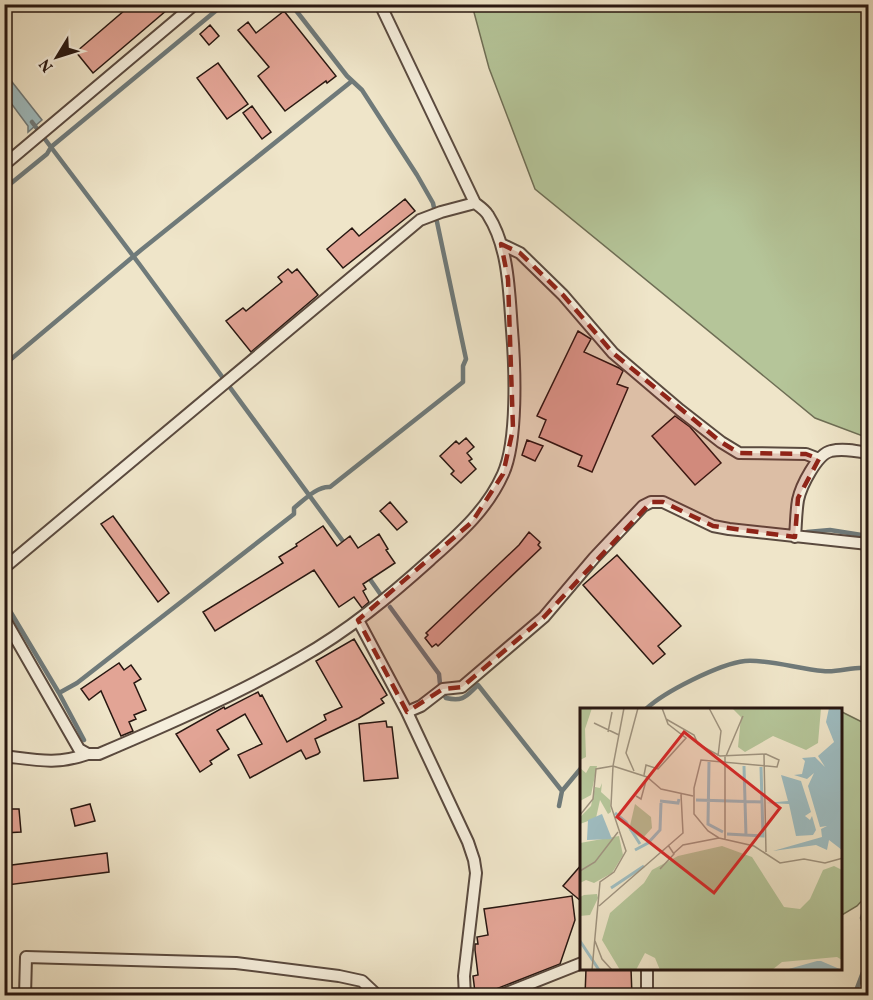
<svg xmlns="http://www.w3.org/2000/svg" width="873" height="1000" font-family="Vollkorn,serif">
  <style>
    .green { fill: #b5c599; stroke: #6e6e55; stroke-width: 1.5 }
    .water { fill: #9ebcc0; stroke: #6f7a7a; stroke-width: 1.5 }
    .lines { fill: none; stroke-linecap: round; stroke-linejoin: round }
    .stream { stroke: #6f7a7a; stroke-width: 4.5 }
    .building { fill: #e2a495; stroke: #281711; stroke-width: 1.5 }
    .street-casing { stroke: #5a4a3f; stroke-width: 14 }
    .street { stroke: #f5eedc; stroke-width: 10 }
    .marked { fill: #8f2418; fill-opacity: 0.2; stroke: #8f2418; stroke-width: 4.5; stroke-dasharray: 12 8; stroke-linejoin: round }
    .inset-river { fill: none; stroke: #9ebcc0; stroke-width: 3 }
    .inset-road { fill: none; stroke: #9f937f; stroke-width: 1.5 }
    .view { fill: #d62828; fill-opacity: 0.15; stroke: #d62828; stroke-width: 3 }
    .inset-edge { fill: none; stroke: #281711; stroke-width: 3 }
  </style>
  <rect width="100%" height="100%" fill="#efe5c9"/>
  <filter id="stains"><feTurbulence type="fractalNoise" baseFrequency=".00333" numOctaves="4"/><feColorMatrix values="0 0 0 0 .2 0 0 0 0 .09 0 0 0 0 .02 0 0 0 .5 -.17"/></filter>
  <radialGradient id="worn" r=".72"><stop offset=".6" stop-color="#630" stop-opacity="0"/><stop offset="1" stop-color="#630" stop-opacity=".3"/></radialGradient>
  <path class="green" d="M472,5H868V438L815,418L535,189L489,68Z
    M842,712L868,725V894L857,906L842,915Z"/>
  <path class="water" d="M5,73L42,120L28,132V126L5,95Z"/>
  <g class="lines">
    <path class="stream" d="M32,122L140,265L345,544
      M4,189L47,154L51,147L224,4
      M4,365L141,250L352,81
      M807,532L830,530L868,536
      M367,575L381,595
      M4,601L59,693L84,740
      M390,607L439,674L440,684
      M59,693L77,683L294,514V508C304,500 317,486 330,487L463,382V366L466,359L433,203L417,175L362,90L347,76L291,4
      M443,693L446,698C464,702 466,696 478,685L562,791L559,806
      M646,709C664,692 719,664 745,661C768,659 799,669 823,671C838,673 853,666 868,668
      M562,791L582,767
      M868,898L862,918L868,934
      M854,996L868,959"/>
  </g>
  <path class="building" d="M132,4H174L93,73L76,52Z
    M284,11L336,76L327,83L326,81L285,111L258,76L269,67L238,30L248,22L256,33Z
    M210,25L219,36L209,45L200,34Z
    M218,63L248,104L227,119L197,78Z
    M252,106L271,132L262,139L243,113Z
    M405,199L415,211L343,268L327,249L352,228L359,236Z
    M288,269L292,273L297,269L318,295L251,352L226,321L243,308L246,311L282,282L278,277Z
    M578,331L591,339L584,352L619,368L623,371L617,384L628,388L592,472L578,466L582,456L539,437L546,420L537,416Z
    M675,416L690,427L721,463L695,485L652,436Z
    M466,438L474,447L467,453L472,459L469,461L476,469L461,483L451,474L454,471L440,456L456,441L459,444Z
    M527,440L543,446L535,461L522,455Z
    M390,502L407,522L397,530L380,511Z
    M113,516L169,593L158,602L101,524Z
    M323,526L337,546L350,536L358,548L379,534L388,549L386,550L395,563L363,584L366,589L363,591L369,602L362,608L354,597L339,607L314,570L215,631L203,612L283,563L279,557L297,546L296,544Z
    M529,532L540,542L538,545L541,548L438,646L436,644L432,647L425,638L428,635L426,633L519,545Z
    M617,555L681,626L658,646L665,654L653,664L583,585Z
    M354,639L387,695L381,699L384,703L359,718L315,739L320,752L318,754L306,759L301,750L250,778L238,755L262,744L245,714L217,730L229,749L210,761L212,764L200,772L176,734L224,707L225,709L258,692L260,696L262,695L287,742L326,720L324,715L342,707L316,661Z
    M119,663L124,670L131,665L141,679L134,683L146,710L134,715L136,719L129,722L133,731L121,736L101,691L89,700L81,689Z
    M386,721L387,727H392L398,778L364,781L359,724Z
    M90,804L95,821L75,826L71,809Z
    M4,809H19L21,832L4,833Z
    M107,853L109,872L7,885L6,880H4V866Z
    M582,864V902L563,886Z
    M572,896L575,920L560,964L491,991V989L475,992L473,976L478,975L475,950V944H478L477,937L488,935L484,909Z
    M586,969H631L632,996H585Z"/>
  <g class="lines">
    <defs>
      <path id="street" d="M4,165L195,4
        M501,244L520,253L563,295L613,353L680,410L721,442L739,453L806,454L819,459
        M795,537C796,525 796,512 798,500C801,486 817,454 831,451C843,448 857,451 868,453
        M4,568L420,220L441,212L475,203
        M4,618L79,749L88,754H99C167,725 236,695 300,658C348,631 390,596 430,560C459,534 487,510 503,474C518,441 515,367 512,330C509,292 509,248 488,215C485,210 479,206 475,203L380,4
        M358,620L407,712L468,842L474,860L476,873L464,976L465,996
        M407,712L421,706L443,689L462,687L544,617L594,558L643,506L651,502H663L713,526L729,529L868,544
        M4,756C37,760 56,765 88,754
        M647,988V968
        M25,996L26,957L236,963L339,976L362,981L378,996
        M499,996L582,963"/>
    </defs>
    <use href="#street" class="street-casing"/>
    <use href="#street" class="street"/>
  </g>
  <path class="marked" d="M501,244L520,253L563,295L613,353L721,442L739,453L806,454L819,459L798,498L795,537L713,526L663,502H651L544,617L462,687L443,689L407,712L358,620L472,522L503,474L513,429L508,279Z"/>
  <g transform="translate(580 708)">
    <rect width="262" height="262" fill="#efe5c9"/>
    <path d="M0,0H12L5,21L6,49L0,52ZM152,0H241L238,35L226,42L193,28L165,44L158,39L161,9ZM10,58H17L11,87L0,93V60L6,65ZM22,75L21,84L30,92L31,104L28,106L20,92L16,110L0,116V109L11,98L15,79L20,80ZM55,96L71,109L72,120L62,131L49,122ZM39,128L43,147L32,165L14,175L6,172L0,175V135ZM142,138L172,149L204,199L220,201L230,191L243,162L254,158L262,162V252L257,249L202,254L192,262H80L75,250L65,245L56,262H40L22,232L30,205L64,175L72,162L98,148ZM4,187L17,186L18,190L10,207L0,208V189Z" fill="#b5c599"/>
    <path d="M249,0H262V142L249,132L247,142L236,137L193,143L242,129L241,121L247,118L240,119L228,78L234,65L227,71L214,67L222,66L225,53L222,50L235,49L245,59L238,48L254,34L246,14ZM201,67L221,73L231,104L225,108L230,112L232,108L236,122L233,127L216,128L209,96L186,95L208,93ZM22,106L32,131L7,132L8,112ZM241,253L262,262H205L237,253Z" fill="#9ebcc0"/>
    <path class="inset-river" d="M129,54L128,116L143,124M164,58L166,128M116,92L183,94M80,93L98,95L99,91M35,105L46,114L60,136M147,126L183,128L181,59M55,142L68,135L80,122L81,95M31,180L64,158M0,233L19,262"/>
    <path class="inset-road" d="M129,0L141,23L138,48M86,11L114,27L118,36L140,48L186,46L199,52L197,59L121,52L114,80V106L128,123L139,130L174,138L200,155L224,151L245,155L263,150M14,15L39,27M28,24L32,4M184,47L186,144M145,48V131M146,48L163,8M33,58L67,69L81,81L113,88M54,63L46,45L58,0M64,67L66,57L78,61L106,30L88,16L82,0M56,88L61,91L67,69M0,107L13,91L16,61L33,58M94,145L103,137L139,130M80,161L94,146L88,137M0,163L15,154L38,124M19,198L103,125L101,86M15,233L22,251L32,262M12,262L20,174L34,164L46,143L31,98L33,58L44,0"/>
    <path class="view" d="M104,24L200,100L134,185L37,109Z"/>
    <rect width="262" height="262" class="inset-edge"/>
  </g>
  <rect width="873" height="1000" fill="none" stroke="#efe5c9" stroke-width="24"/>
  <rect x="6" y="6" width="861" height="988" fill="none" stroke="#281711" stroke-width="3"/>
  <rect x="12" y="12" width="849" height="976" fill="none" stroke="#281711" stroke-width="1.5"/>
  <g transform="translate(57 57) rotate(232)" stroke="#f5eedc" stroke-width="4.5" paint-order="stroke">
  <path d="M0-4.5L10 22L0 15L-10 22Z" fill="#281711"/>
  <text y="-9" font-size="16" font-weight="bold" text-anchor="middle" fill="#281711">N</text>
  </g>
  <rect width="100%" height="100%" filter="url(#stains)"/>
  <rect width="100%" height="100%" fill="url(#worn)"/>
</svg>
